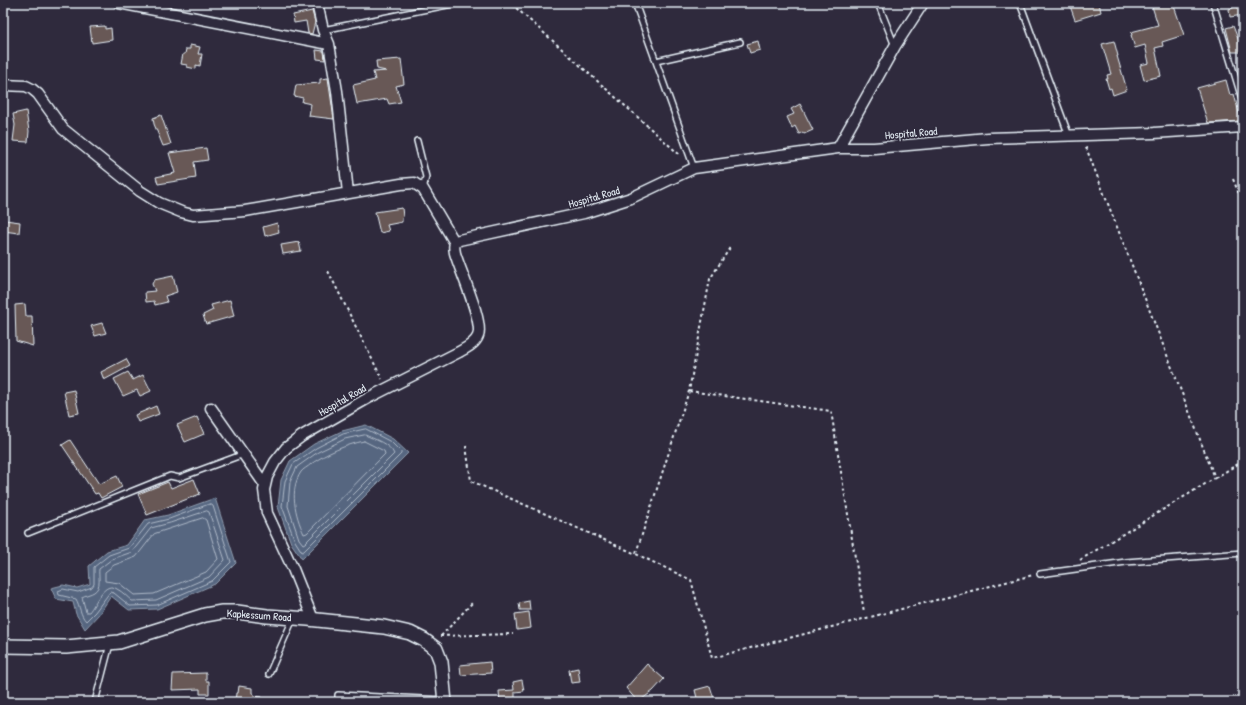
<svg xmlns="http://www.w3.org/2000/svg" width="1246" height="705" font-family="'Patrick Hand',sans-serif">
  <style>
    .water { fill: #566680; stroke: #909eb0 }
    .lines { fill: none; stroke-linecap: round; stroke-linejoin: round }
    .shore { stroke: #aeb9c8; stroke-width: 1 }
    .building { fill: #675956; stroke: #e8f1f8 }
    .service-casing { stroke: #e8f1f8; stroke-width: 8 }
    .minor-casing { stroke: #e8f1f8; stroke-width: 13 }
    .tertiary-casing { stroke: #e8f1f8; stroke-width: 16 }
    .path { stroke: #e8f1f8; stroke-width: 2; stroke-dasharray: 3 3; stroke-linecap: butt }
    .service { stroke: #2f2a3d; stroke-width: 5 }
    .minor { stroke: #2f2a3d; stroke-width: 10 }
    .tertiary { stroke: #2f2a3d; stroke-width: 13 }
    .labels { text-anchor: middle; stroke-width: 3.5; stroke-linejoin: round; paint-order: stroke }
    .street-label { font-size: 11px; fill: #e8f1f8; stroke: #2f2a3d }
  </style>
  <rect width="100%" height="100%" fill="#2f2a3d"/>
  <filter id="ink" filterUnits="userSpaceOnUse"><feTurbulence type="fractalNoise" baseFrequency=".025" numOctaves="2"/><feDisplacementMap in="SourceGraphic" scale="8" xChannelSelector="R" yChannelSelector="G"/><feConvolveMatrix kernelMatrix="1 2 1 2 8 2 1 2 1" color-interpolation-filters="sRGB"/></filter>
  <g filter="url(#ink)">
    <path class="water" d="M366,425L393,439L408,453L302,559L291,543L278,507L281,480L290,461L314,444L342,431Z
      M215,498L236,563L215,584L157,609L129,610L111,596L99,614L85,629L76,614L73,602L56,599L51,588L63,585L77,588L90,584L89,566L107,551L127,545L145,520L168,515Z"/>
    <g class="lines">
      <path class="shore" d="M366,429L391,442L401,452V454L304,551L302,552L295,541L282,506L285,481L293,464L316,448L343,434Z
        M365,435C374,439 390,444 394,454L305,543L303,544L299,539L288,506L290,482L297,467L318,452L345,439Z
        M364,441L384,451L385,454L307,533L304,534C295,515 289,490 301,472C303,469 308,467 311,464C327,453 345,445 364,441Z
        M210,504L213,506L231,562L212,581L157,605L130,606L114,593L110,592L95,612L86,621C80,615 80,606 76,599L59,595L58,591L63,589L78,592L92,587L94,584V567L109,555L129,548L148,524L169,519Z
        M207,511L209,512L225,560L209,577L156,600L132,601C127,597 123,592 117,589C104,580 96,604 89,612H86L82,597C85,595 91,594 94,592C102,587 98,576 99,569L112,559L132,552L151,528L170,523Z
        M203,518L206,520L218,559L206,572L154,594L134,595L119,583L105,581V572L114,565L136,557L154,534Z"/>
    </g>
    <path class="building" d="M1069,3H1099L1101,12L1075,20Z
      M1151,3H1171L1172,6H1174L1184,35L1162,42L1163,46L1155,48L1161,76L1144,80L1140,65L1149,63L1145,45L1135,48L1131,35H1132L1131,32L1158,25Z
      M1232,3H1243V15L1230,17L1229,9L1233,8Z
      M312,11L315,22L312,34L308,33L306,21L294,23L293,15Z
      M105,26V29L111,28L112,40L92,43L90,27Z
      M1233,26L1240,44H1243V52H1232L1226,28Z
      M758,41L760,50L750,53L747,44Z
      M1114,41L1118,56H1117L1127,90L1113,95L1111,88L1109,89L1106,79H1108L1107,75L1111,74L1102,44Z
      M190,45L200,47L198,54H202L200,66L196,65V69L187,67V65L181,64L183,54H185L186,49H190Z
      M316,50L324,51L325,60L317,59Z
      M401,59L404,84L396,86L401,102L389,104L387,99L357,104L353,85L375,80L373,72L386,71L377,69L376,61Z
      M328,78L334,119L309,116L311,104L302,102L303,98L294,96L296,85L320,83V79Z
      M1226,80L1230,95L1234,94L1241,121L1208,123L1197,88Z
      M800,104L813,130L804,134L803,132L799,134L795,126L792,128L787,117L794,114L791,109Z
      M26,111L29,131L28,142L13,141L15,125L13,114Z
      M161,115L171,144L163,146L154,124L153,118Z
      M206,148L208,160L194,162L196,178L158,184L156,177L175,173L169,153Z
      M402,208L403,217L402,218V222L387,225L389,231L380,233L375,212Z
      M5,220L20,222L19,233L3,231Z
      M277,223L279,232L265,236L263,227Z
      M299,242L301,251L283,254L281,245Z
      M173,276L177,292L165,296L167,302L155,305L154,301L146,302L145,292L155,291L152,284L154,280Z
      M230,300L234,316L206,324L203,315L213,310L211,305Z
      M25,304L26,316H32L33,346L16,341L15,305Z
      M102,323L106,333L95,336L91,326Z
      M126,359L130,366L104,380L101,372Z
      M128,372L133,380L143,375L151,391L140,396L137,390L123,396L114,379Z
      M74,390L79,413L69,415L64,392Z
      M156,406L159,414L138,422L135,415Z
      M197,417L204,434L185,442L177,425Z
      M70,440L99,484L117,476L122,487L101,498L98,493L95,494L62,445Z
      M194,479L200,494L147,515L138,494L168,482L171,488Z
      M529,601L530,610H520L519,603Z
      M529,612L531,628L517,630L515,614Z
      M490,662L491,673L461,675L460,665Z
      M647,664L664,679L653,691L638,702L626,688Z
      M578,668L580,682L571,683L569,670Z
      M206,673V681H209V694H200V689L172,690L173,674Z
      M522,680L524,691L515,692V702H500L499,691L514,690L513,682Z
      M239,686L252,688V693L254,694V696L262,697L261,702H235L236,693H238Z
      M710,686L715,702H698L695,690Z"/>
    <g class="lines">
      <defs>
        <path id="service" d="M635,3L694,168
          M878,3L895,46
          M1020,3L1069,136
          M1213,3L1243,102
          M323,30L457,3
          M656,61L740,42
          M417,141L426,177L423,189
          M28,533L170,476L179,478L244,454
          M1040,574L1126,562L1243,553
          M269,674L293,619
          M95,702L110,644
          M338,702V695L444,700"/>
        <path id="minor" d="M119,3L329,44
          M317,3L323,30L329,44L337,91L348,193
          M3,85L26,86L32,89L38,94L63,129L140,191L159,203L181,212L193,215L245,211L401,184L414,183L423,189L455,243
          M838,148L895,46L923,3
          M211,408L265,485
          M313,619L293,569L267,513L264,490L267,477L275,462L286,448L302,436L370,397L459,352C466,348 475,344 478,336C484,322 460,271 455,253C454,247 453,244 459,240L584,213L631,198L694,168L838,148H874L988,138L1154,133L1243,127"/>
        <path id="tertiary" d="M3,646L66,647L119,642L205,615L222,612H237L267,616L308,619L384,627L410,633L424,640L436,649L441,662L445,702"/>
      </defs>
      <use href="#service" class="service-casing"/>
      <use href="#minor" class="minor-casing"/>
      <use href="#tertiary" class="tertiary-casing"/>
      <path class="path" d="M509,3L515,7
        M517,3L515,7L681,156
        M1233,179L1243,204
        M328,271L382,379
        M689,391L831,411L864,612
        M466,446L471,481L636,554L691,580L712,658L1033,575
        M1215,478L1243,461
        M636,553L689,391L710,279L731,246
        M1080,560L1215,478L1085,145
        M440,636L513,634
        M441,636L472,603"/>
      <use href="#service" class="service"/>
      <use href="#minor" class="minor"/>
      <use href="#tertiary" class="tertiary"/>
    </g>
  </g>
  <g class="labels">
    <g class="street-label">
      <text transform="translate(911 133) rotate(-5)" y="4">Hospital Road</text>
      <text transform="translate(594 197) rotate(-16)" y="4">Hospital Road</text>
      <text transform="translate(342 400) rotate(-30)" y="4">Hospital Road</text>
      <text transform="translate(259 615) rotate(4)" y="4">Kapkessum Road</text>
    </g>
  </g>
  <rect width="1246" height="705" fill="none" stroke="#2f2a3d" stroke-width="16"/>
  <rect x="8" y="8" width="1230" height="689" fill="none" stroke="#e8f1f8" stroke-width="1.5" filter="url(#ink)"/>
</svg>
